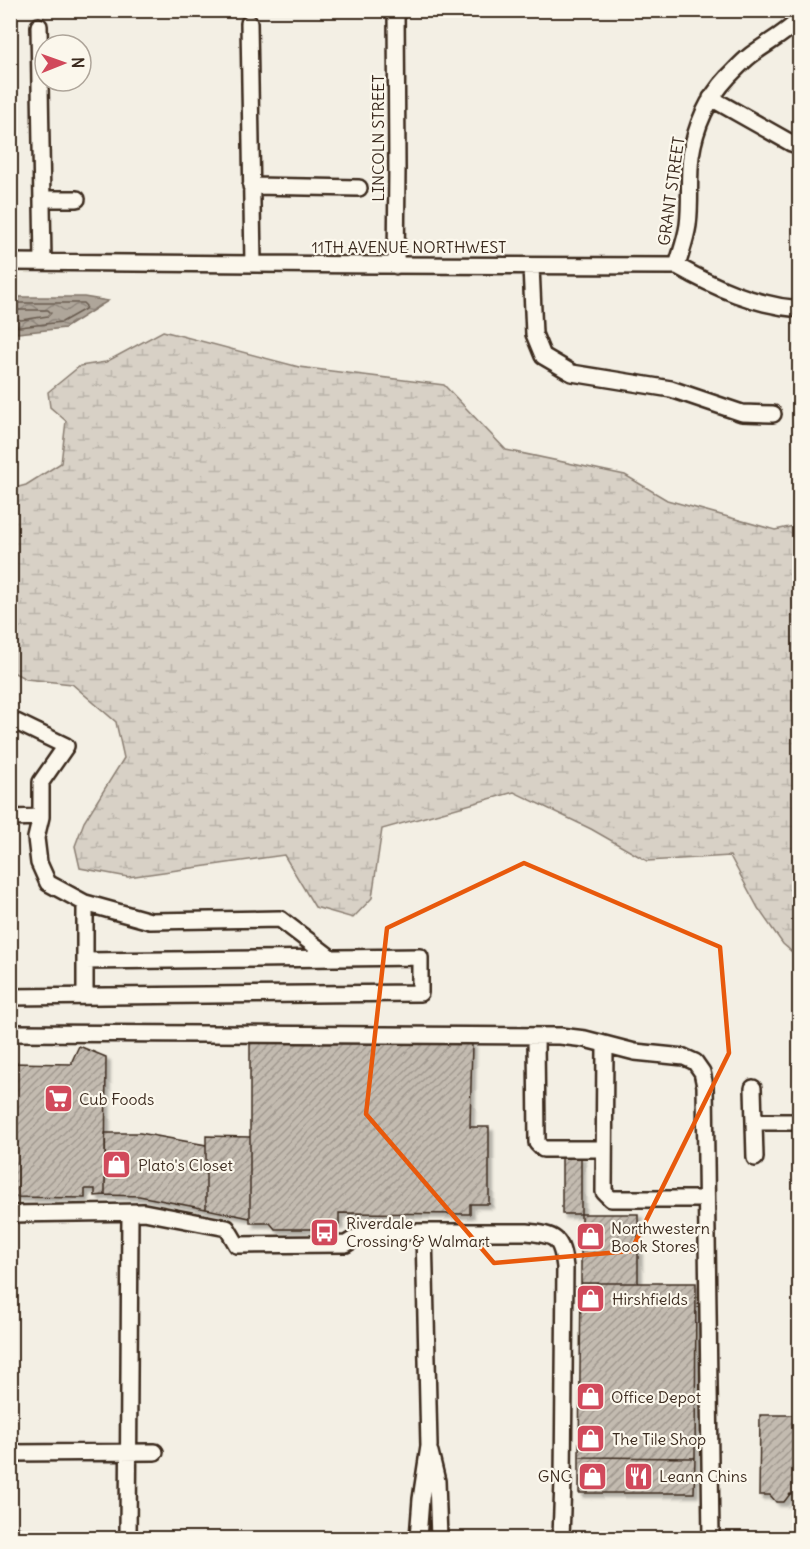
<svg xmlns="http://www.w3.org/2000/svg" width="810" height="1549" font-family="Delius,sans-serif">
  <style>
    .wetland { fill: url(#wetland-marsh); stroke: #8a7e72; stroke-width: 1.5 }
    .water { fill: url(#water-waves); stroke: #817468; stroke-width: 1.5 }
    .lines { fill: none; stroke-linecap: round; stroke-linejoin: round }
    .shore { stroke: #695c50; stroke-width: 1.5 }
    .building { fill: url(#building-hatch); stroke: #3b2a1e; stroke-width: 1.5; filter: url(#shadow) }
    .minor-casing { stroke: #3b2a1e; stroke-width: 20 }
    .minor { stroke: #fbf7ec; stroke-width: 15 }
    .marked { fill: none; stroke: #e8590c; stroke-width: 4.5; stroke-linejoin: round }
    .labels { text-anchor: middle; stroke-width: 4.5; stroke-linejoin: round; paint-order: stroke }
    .street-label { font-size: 16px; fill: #3b2a1e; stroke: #fbf7ec }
    .poi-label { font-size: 16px; fill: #3b2a1e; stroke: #fbf7ec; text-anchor: start }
  </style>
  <defs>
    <pattern id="wetland-marsh" width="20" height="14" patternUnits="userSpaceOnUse" patternTransform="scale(1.5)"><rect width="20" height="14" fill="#d8d1c6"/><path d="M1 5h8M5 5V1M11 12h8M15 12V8" fill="none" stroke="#bab4aa"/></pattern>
    <pattern id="water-waves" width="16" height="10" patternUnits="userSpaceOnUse" patternTransform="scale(1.5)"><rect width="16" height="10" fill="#afa69a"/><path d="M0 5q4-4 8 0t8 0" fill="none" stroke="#90877d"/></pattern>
    <pattern id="building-hatch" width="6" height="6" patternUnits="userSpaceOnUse" patternTransform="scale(1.5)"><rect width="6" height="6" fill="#c3bbb0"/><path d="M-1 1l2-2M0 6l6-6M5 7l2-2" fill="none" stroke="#a0988f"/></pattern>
    <filter id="shadow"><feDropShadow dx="4" dy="4" stdDeviation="1.5" flood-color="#0004"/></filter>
  </defs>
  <rect width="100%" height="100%" fill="#f3efe4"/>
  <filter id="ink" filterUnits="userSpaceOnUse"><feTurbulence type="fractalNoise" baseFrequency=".0167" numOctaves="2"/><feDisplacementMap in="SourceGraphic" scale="12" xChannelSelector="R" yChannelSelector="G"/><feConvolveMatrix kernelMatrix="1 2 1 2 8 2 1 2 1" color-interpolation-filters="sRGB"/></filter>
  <g filter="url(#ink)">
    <path class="wetland" d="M163,331L299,367L444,385L506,450L625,475L667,500L775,530L799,525V958L783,944L758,908L730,856L647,861L591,829L514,792L382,829L372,898L353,918L315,907L284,855L128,877L80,868L75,846L84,822L124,758L116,722L72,684L26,679L11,671V489L26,485L61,463L66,421L50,407L48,392L80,366L106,362Z"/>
    <path class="water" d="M10,297H84L108,301L65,328L18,333L11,329Z"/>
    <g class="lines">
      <path class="shore" d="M10,303H83L86,306L85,309L62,322L20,327L10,325
        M10,310H48L51,313L48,316L21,320L10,317"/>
    </g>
    <path class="building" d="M250,1043H472L470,1127H489V1204H470V1214L339,1213V1225H320L315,1229H275L270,1223H250Z
      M79,1046L106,1057L105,1195L95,1196V1189H85V1198L10,1197V1063L72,1064V1061Z
      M105,1133H140L206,1145V1209L139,1196L105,1195Z
      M206,1136L250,1137V1218L206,1209Z
      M562,1156H581V1214H562Z
      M581,1214H638V1283H581Z
      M581,1283H696L695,1458L579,1457Z
      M760,1415H800V1495L790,1494L784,1502H776L770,1495H759Z
      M579,1457L695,1458L694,1493H579Z"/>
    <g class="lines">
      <defs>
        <path id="minor" d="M249,23L253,264
          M39,26L43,262
          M711,98L791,143L800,146
          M251,186L359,188
          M42,199H77
          M10,262L381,265L677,266C716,288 754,305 800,309
          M396,266L397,168L396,10
          M531,266L534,334L543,356L572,373L671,389L742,413L773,414
          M677,266C681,252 686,239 688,225C691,202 688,179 691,156C695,127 708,98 728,77C735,70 743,61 751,55C767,43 785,34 800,19
          M10,719L66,746L41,782V817L36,838L39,863L48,883L85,903
          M10,818L41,817
          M85,961V903L150,921L280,919L331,958
          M10,997L420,993V957L85,961V996
          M10,1033L560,1036L585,1039L635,1052L684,1057L695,1062L702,1072L705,1086L711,1538
          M536,1036L537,1143L543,1149H604
          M605,1045L604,1192L611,1199H706
          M753,1088L755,1158
          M754,1122H800
          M10,1214L144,1212L227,1228L237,1245L346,1244L365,1232H527C556,1235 561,1237 565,1267L563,1481L561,1538
          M430,1452L437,1481L439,1538
          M10,1453L155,1452
          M10,1534L19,1538
          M128,1538L130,1213
          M418,1538L421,1499L429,1446L424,1232"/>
      </defs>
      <use href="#minor" class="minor-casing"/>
      <use href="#minor" class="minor"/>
    </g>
  </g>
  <path class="marked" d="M524,863L720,947L729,1053L631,1251L494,1263L366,1114L387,928Z"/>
  <defs>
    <symbol id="supermarket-square" viewBox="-11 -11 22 22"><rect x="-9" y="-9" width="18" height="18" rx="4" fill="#d1495b" stroke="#fbf7ec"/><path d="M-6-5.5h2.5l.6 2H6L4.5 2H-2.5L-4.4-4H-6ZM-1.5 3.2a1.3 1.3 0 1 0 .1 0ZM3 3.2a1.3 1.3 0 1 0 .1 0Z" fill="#fff"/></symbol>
    <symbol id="shop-square" viewBox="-11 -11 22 22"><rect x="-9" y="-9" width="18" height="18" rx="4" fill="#d1495b" stroke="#fbf7ec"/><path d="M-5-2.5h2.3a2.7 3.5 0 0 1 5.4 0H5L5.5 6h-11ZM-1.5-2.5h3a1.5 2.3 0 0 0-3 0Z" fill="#fff"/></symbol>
    <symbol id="bus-square" viewBox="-11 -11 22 22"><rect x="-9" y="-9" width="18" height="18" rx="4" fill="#d1495b" stroke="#fbf7ec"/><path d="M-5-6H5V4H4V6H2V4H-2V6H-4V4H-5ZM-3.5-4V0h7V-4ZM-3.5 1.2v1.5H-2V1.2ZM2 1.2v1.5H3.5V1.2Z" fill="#fff"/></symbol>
    <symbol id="restaurant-square" viewBox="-11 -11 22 22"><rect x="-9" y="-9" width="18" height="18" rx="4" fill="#d1495b" stroke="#fbf7ec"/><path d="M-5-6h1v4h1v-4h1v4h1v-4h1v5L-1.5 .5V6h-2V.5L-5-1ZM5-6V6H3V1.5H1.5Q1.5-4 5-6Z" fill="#fff"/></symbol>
  </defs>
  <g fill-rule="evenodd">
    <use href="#supermarket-square" x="42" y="1082" width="33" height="33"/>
    <use href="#shop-square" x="100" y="1148" width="33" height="33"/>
    <use href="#bus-square" x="308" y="1216" width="33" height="33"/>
    <use href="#shop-square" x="574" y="1220" width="33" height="33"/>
    <use href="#shop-square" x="574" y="1282" width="33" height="33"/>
    <use href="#shop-square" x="574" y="1380" width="33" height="33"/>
    <use href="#shop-square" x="574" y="1422" width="33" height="33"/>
    <use href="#shop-square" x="576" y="1460" width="33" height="33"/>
    <use href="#restaurant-square" x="622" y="1460" width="33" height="33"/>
  </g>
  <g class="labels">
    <g class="street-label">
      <text transform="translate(378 138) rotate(-90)" y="6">LINCOLN STREET</text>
      <text transform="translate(671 191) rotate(-82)" y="6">GRANT STREET</text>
      <text x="409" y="253">11TH AVENUE NORTHWEST</text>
    </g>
    <g class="poi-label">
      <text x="79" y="1105">Cub Foods</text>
      <text x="138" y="1171">Plato's Closet</text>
      <text x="346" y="1229">Riverdale<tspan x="346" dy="18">Crossing &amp; Walmart</tspan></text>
      <text x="611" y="1234">Northwestern<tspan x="611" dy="18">Book Stores</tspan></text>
      <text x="612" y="1305">Hirshfields</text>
      <text x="611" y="1403">Office Depot</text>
      <text x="612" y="1445">The Tile Shop</text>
      <text x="571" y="1482" text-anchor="end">GNC</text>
      <text x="659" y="1482">Leann Chins</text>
    </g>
  </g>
  <rect width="810" height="1549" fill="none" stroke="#fbf7ec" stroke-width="36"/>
  <rect x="18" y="18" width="774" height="1513" fill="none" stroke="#3b2a1e" stroke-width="2" filter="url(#ink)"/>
  <g transform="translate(63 63) rotate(89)"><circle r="28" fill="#fbf7ec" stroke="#aea59a" stroke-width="1.5"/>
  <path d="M0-4.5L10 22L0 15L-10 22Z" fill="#d1495b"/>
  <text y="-9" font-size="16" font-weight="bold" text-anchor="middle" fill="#3b2a1e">N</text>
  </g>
</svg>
